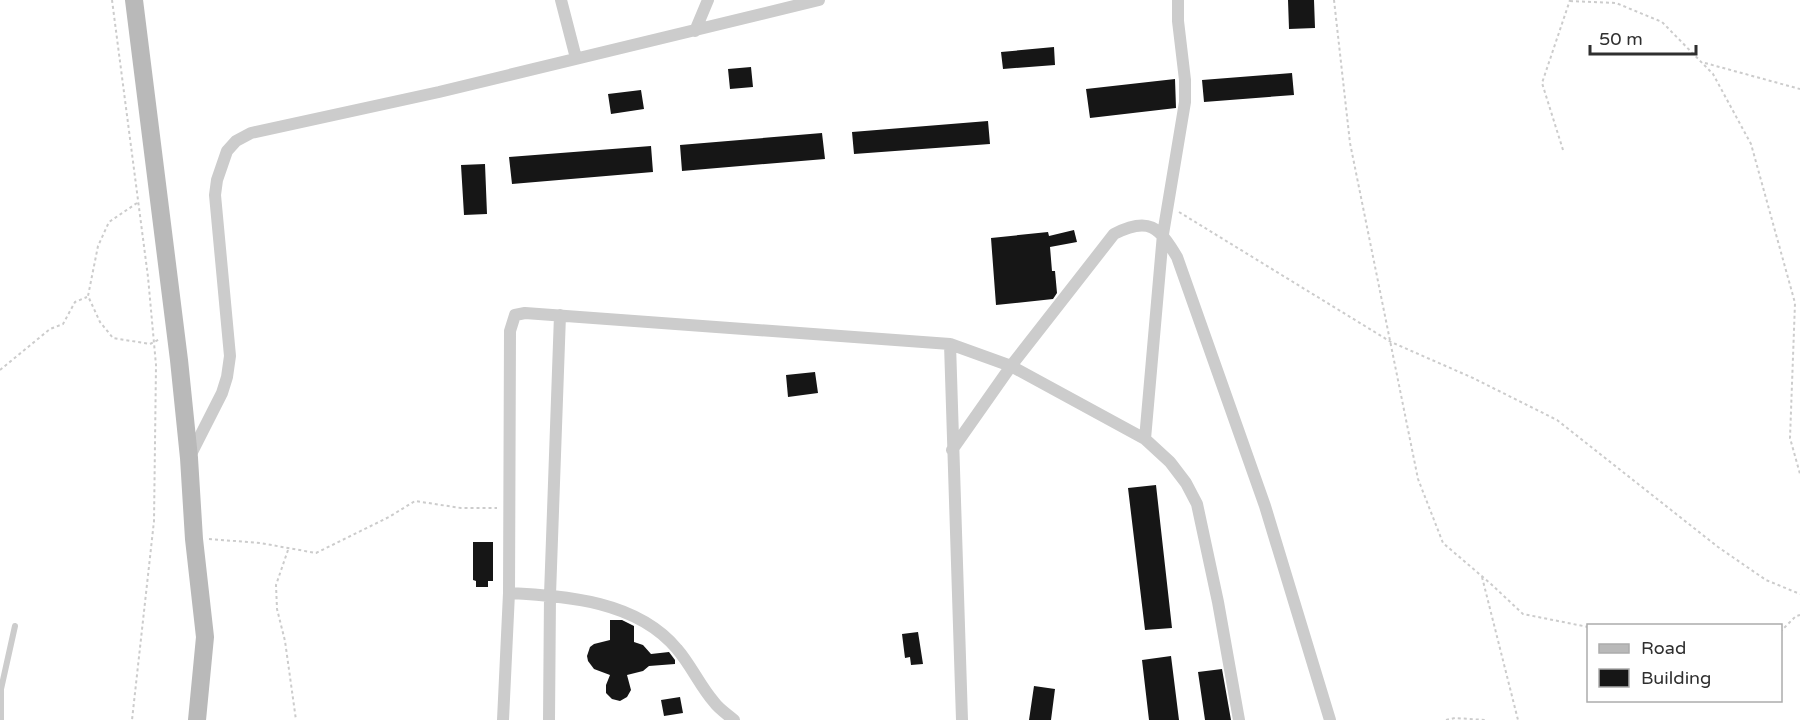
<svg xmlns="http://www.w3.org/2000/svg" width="1800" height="720" font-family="'Varela Round',sans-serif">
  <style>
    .building { fill: #161616 }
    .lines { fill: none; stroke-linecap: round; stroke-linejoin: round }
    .path { stroke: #ccc; stroke-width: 2; stroke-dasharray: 3 3; stroke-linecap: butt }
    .lane { stroke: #ccc; stroke-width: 6 }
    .street { stroke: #ccc; stroke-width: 12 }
    .secondary { stroke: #b9b9b9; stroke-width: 18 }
  </style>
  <rect width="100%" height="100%" fill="#fff"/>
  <path class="building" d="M1288,0H1314L1315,28L1289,29Z
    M1054,47L1055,65L1003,69L1001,52Z
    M751,67L753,87L730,89L728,69Z
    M1292,73L1294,95L1204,102L1202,80Z
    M1175,79L1176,108L1090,118L1086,89Z
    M641,90L644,109L611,114L608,94Z
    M988,121L990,144L854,154L852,132Z
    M822,133L825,159L682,171L680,145Z
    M651,146L653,172L512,184L509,157Z
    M485,164L487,214L464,215L461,165Z
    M1074,230L1077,242L1050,247L1052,271H1055L1057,293L1053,299L996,305L991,238L1048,232L1049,236Z
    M815,372L818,393L788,397L786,375Z
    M1156,485L1172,628L1145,630L1128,488Z
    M473,542H493V581H488V587H476V581L473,580Z
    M610,620H622L634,626V642L643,645L651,654L669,652L675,660V664L649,666L643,671L627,675L631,690L627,697L620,701L612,699L606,693V685L610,675L594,669L588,661L587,656L590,647L594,644L610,640Z
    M918,632L923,664L911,665L910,657L905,658L902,634Z
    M1171,656L1179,720H1149L1142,660Z
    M1222,669L1231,720H1205L1198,672Z
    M1034,686L1055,689L1051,720H1029Z
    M680,697L683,713L664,716L661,700Z"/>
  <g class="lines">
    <path class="path" d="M112,0L148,277L156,365L154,521L132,720
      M1334,0L1350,143L1418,479L1443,543L1491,584L1523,614L1588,627
      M1570,1L1616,3L1662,22L1713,74L1751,144L1795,303L1790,438L1800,474
      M1705,63L1800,89
      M1563,150L1542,83L1570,0
      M137,203L109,222L98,246L88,296L100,322L113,338L150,344L160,339
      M1179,212L1391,342L1473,378L1557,420L1718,547L1766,580L1800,594
      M0,370L50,329L63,324L75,302L87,297
      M209,539L260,543L316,553L389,517L415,501L461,508H497
      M288,550L276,585L277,609L285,641L296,720
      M1482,577L1518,720
      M1780,632L1796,616L1800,615
      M1446,720L1455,718L1485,720"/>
    <path class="lane" d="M1,720V689L15,626"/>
    <path class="street" d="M561,0L576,58
      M695,31L708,0
      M950,344L1011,366L1145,439L1170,462L1186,483L1197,504L1218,602L1239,720
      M1145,439L1163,234L1185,102V80L1178,21V0
      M952,450L1011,366L1114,234C1149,216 1159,227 1177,257L1265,506L1330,720
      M189,458L222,393L227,377L230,356L215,195L217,180L227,151L236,141L251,133L439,92L819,0
      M509,593C567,596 637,601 677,649C691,665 700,686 714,702C719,709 727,714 734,720
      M503,720L509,593L510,331L515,315L525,313L950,344L962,720
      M549,720L550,595L560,315"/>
    <path class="secondary" d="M134,0L179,360L189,458L194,539L205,637L197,720"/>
  </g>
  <rect x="1587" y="624" width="195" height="78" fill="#ffffff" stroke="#acacac" stroke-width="1.5"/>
  <rect x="1599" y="644" width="30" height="9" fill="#b9b9b9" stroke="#acacac" stroke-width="1.5"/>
  <text x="1641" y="654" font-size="18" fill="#2f2f2f">Road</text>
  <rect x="1599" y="669" width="30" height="18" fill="#161616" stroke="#acacac" stroke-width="1.5"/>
  <text x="1641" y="684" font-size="18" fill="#2f2f2f">Building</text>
  <path d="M1590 45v9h106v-9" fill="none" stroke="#2f2f2f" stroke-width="3"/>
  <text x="1599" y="45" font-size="18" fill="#2f2f2f" stroke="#ffffff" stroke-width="4.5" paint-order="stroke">50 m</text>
</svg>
